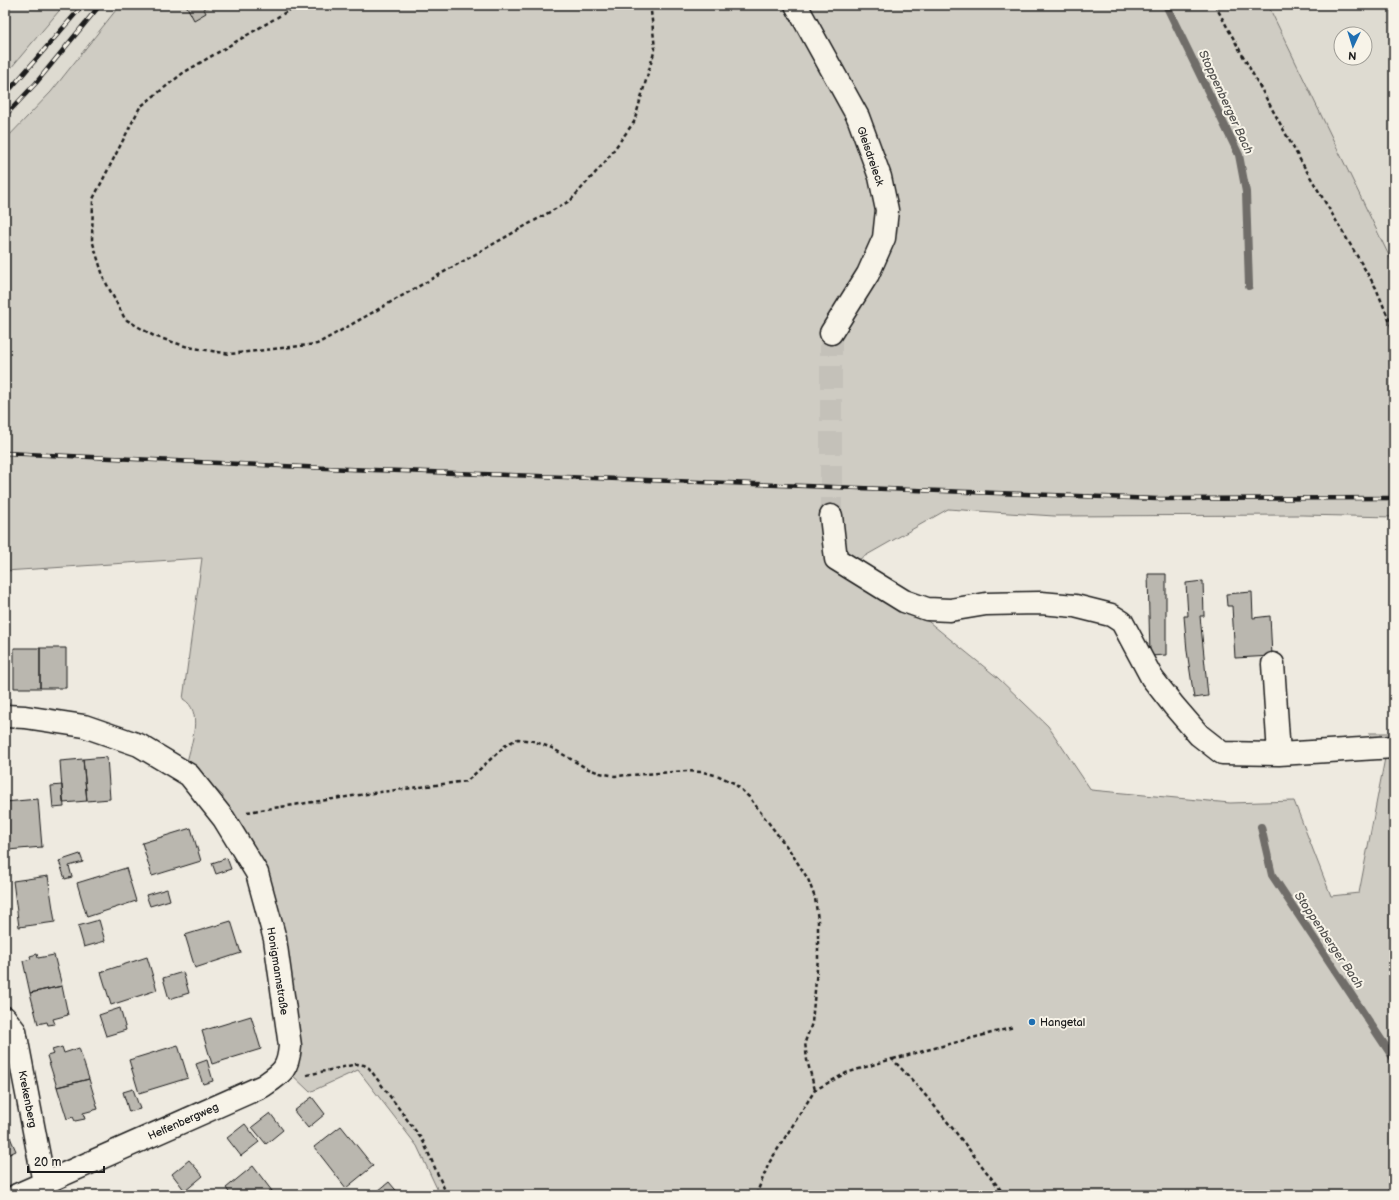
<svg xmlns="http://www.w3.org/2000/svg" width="1399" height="1200" font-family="'Balsamiq Sans',sans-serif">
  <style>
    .built { fill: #dedbd1; fill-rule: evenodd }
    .green { fill: #cfccc3; stroke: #767470 }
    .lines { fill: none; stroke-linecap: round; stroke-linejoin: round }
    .stream { stroke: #6f6d69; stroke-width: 8 }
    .building { fill: #bab7af; stroke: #1c1c1c }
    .minor-tunnel { stroke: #c4c1b9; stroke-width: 22; stroke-dasharray: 22 11; stroke-linecap: butt }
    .minor-casing { stroke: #1c1c1c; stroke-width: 25 }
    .path { stroke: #1c1c1c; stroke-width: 2.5; stroke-dasharray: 4 3; stroke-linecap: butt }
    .minor { stroke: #f7f3e8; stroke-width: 22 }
    .rail-casing { stroke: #1c1c1c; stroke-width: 4.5 }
    .rail { stroke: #f7f3e8; stroke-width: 3; stroke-dasharray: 9; stroke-linecap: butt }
    .poi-dot { fill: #1f6fb2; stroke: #f7f3e8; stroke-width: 1.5 }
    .labels { text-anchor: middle; stroke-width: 4; stroke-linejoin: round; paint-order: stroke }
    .street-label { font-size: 11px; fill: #1c1c1c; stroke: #f7f3e8 }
    .poi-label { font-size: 11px; fill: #1c1c1c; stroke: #f7f3e8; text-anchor: start }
    .water-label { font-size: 12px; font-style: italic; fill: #535250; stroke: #f7f3e8 }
  </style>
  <rect width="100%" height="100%" fill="#eeeae0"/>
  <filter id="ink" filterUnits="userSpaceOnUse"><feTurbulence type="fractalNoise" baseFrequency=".025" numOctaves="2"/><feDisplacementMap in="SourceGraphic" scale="8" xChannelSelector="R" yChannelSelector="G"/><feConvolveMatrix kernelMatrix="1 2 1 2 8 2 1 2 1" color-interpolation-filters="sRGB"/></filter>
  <g filter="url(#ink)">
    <path class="built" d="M64,5H120L51,92L5,140V75Z
      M1268,5H1394V266ZM1341,34H1365V58H1341Z"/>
    <path class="green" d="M5,5H64L5,75Z
      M120,5H1268L1394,266V517L1302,515L1054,516L948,509L858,560L855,582L929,622L998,678L1048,726L1091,790L1230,803L1294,801L1331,896L1359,893L1385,758L1369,733H1394V1195H440L417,1146L358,1070L310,1092L287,1070L277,940L222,813L223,796L187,762C191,744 204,711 183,699L202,558L5,571V140L51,92Z"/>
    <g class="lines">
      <path class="stream" d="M1166,5L1239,155L1246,192L1249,286
        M1261,827L1272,875L1394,1059"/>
    </g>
    <path class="building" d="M186,5H211L204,9L206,13L194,20Z
      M1148,574H1166V655L1150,656Z
      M1203,581L1204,616H1200L1208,696L1194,698L1187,651L1184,616H1188L1186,583Z
      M1252,592L1253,618L1270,616L1272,656L1235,658L1232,606H1227L1226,594Z
      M14,648H40V688H14Z
      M40,648H66V688H40Z
      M107,757L110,799L87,801L83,759Z
      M83,759L87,801L63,803L60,761Z
      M62,785L64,807L53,808L51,786Z
      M38,799L42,847L8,850L5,802Z
      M191,828L201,861L152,876L142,843Z
      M80,854L83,862L69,866L72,877L65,879L59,861Z
      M227,858L231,869L216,874L212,863Z
      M126,868L136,901L87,917L77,883Z
      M48,876L55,922L19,927L13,881Z
      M167,889L170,900L150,906L146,895Z
      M99,920L105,941L84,947L78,926Z
      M231,921L241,953L195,968L185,935Z
      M37,954L38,958L54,955L62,986L30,993L23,961L31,959L30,956Z
      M147,957L157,990L111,1005L101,972Z
      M183,972L189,993L169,999L163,978Z
      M62,986L68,1015L53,1019L55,1024L48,1025L47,1022L38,1024L30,993Z
      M120,1008L126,1030L106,1036L99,1015Z
      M251,1016L261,1049L212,1064L202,1031Z
      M178,1045L188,1078L139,1093L129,1060Z
      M62,1047L64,1053L79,1048L89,1079L57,1087L47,1056L54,1054L52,1050Z
      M207,1060L213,1081L203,1084L196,1064Z
      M89,1079L98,1109L83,1113L85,1119L75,1121L73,1117L67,1119L57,1087Z
      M133,1089L140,1109L129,1112L123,1092Z
      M312,1097L325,1114L308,1128L294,1111Z
      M270,1113L283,1130L266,1144L252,1127Z
      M245,1124L259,1142L241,1156L227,1138Z
      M5,1126L16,1151L5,1156Z
      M341,1126L373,1166L346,1188L314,1147Z
      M189,1160L203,1176L185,1191L172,1174Z
      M253,1166L275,1195H231L226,1188Z
      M389,1182L400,1195H373Z"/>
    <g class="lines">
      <path class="minor-tunnel" d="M831,333V516"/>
      <defs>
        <path id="minor" d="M796,5L858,117L880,177L887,210L884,238L868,274L831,333
          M831,516L836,559L904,601L927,609L950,610L986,604L1041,603L1075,606L1111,615L1122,622L1152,678L1174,706L1199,735L1222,753L1279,754L1394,747
          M1273,664L1279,754
          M5,716L25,717L84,726L139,745L189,775L224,819L257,873L275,939L290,1046C288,1070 282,1073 263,1086L17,1195
          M5,1018L15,1031L44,1183"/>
      </defs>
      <use href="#minor" class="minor-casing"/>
      <path class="path" d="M298,5L183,73L140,107L93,199L92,240L104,279L125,319L154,336L188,347L230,354L317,344L571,200L605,162L634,122L655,49L651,11L648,5
        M1215,5L1299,158L1376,288L1394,332
        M247,812L373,793L467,781L507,744L518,739L533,741L552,748L586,768L600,773L615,776L687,771L703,772L719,776L734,783L749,797L790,851L808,879L815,898L818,920V958L812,1023L805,1042L807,1060L815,1090
        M893,1059L1014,1027
        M307,1075L357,1064L364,1065L369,1068L423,1141L447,1195
        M756,1195L769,1163L815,1090L846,1073L892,1059C932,1099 965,1145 1000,1189L1003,1195"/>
      <use href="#minor" class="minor"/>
      <defs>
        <path id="rail" d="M5,95L83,5
          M5,116L36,83L100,5
          M5,453L348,469L1157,499L1394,498"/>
      </defs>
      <use href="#rail" class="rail-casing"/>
      <use href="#rail" class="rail"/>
    </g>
  </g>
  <circle class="poi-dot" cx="1032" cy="1022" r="4"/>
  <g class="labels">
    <g class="street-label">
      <text transform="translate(871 156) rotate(71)" y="4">Gleisdreieck</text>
      <text transform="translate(278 971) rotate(81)" y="4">Honigmannstraße</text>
      <text transform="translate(28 1099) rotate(79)" y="4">Krekenberg</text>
      <text transform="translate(183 1121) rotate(-24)" y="4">Helfenbergweg</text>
    </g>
    <g class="poi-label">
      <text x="1040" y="1026">Hangetal</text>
    </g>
    <g class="water-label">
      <text transform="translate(1226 102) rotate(65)" y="4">Stoppenberger Bach</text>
      <text transform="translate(1329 940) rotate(56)" y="4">Stoppenberger Bach</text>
    </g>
  </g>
  <rect width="1399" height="1200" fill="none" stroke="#f7f3e8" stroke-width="20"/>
  <rect x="10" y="10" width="1379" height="1180" fill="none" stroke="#1c1c1c" stroke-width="1.5" filter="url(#ink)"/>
  <g transform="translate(1353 46) rotate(184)"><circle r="19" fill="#f7f3e8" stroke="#9f9d96"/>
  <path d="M0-3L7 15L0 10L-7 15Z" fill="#1f6fb2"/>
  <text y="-6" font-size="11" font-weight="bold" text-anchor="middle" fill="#1c1c1c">N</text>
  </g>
  <path d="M28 1166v6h76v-6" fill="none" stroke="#1c1c1c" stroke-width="2"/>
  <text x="34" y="1166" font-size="12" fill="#1c1c1c" stroke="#f7f3e8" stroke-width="3" paint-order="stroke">20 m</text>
</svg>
